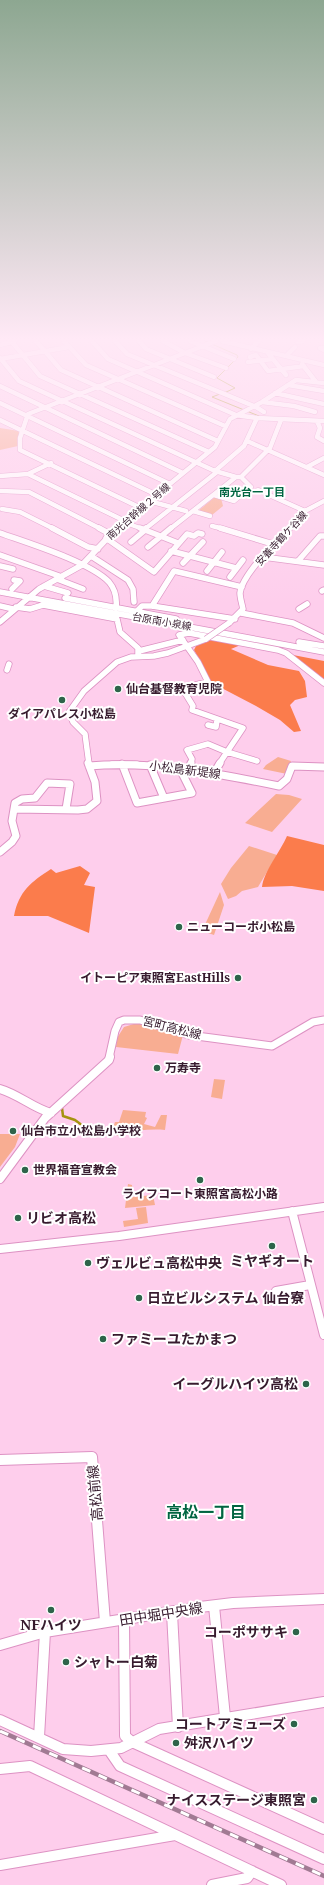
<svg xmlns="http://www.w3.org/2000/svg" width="324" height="1885" font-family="'Noto Serif','Noto Sans JP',serif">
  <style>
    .green { fill: #f8ad92 }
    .forest { fill: #fb7c4c }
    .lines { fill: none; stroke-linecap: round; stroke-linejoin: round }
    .stream-far1 { stroke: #a5930e; stroke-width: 1 }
    .stream { stroke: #a5930e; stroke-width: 2.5 }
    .minor-far4-casing { stroke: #dd92c3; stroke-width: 5.5 }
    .minor-far3-casing { stroke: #dd92c3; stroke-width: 7 }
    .minor-far2-casing { stroke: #dd92c3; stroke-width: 9 }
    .minor-far1-casing { stroke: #dd92c3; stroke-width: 10 }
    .minor-casing { stroke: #dd92c3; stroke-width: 12 }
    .minor-far4 { stroke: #fff; stroke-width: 4.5 }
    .minor-far3 { stroke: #fff; stroke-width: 5.5 }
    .minor-far2 { stroke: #fff; stroke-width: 7 }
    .minor-far1 { stroke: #fff; stroke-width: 8 }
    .minor { stroke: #fff; stroke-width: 10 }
    .rail-casing { stroke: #a17a93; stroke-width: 4.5 }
    .rail { stroke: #fff; stroke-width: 3; stroke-dasharray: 9; stroke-linecap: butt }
    .minor-bridge-casing { stroke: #dd92c3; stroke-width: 7; stroke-linecap: butt }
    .minor-bridge { stroke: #fff; stroke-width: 5.5 }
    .poi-dot { fill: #2e644a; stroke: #fff; stroke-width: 1.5 }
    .labels { text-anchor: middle; stroke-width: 4; stroke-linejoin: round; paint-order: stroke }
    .far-street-label { font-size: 10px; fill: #371b2e; stroke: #fff }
    .far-neighbourhood-label { font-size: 11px; font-weight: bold; fill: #006541; stroke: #fff }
    .poi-label { font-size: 12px; font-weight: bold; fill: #371b2e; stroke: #fff; text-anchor: start }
    .street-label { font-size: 12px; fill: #371b2e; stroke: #fff }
    .near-poi-label { font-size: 14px; font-weight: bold; fill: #371b2e; stroke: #fff; text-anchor: start }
    .near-street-label { font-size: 14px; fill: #371b2e; stroke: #fff }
    .near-neighbourhood-label { font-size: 16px; font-weight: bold; fill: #006541; stroke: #fff }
  </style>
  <rect width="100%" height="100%" fill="#feceec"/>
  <path class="green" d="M0,428L19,431L18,446L0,450Z
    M215,497L221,498L223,506L212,515L198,511Z
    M278,757L291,761L287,774L263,769L266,765Z
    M276,794L289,795L302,799L272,832L245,823Z
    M249,846L277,855L258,887L242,891L236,896L228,899L221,884L231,868Z
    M220,892L224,905L214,935L202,931Z
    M137,1023L183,1035L178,1054L116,1047L117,1038L124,1027Z
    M214,1079L225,1080L222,1099L211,1097Z
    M123,1110L146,1112L145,1117L147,1118L144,1124L155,1127L161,1115H167L165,1130C147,1128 130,1133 112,1131L115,1122H119Z
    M0,1134H20L15,1147L0,1167Z
    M128,1184L132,1185L133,1197L153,1195L155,1205L125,1208Z
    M146,1207L148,1223L124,1227L123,1221L138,1219L136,1208Z"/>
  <path class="forest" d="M211,640L243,644L231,649L268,665L299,671L305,681L307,697L295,700L290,705L301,731L294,732L280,720L256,706L212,683L194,650L196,646Z
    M293,655L324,661V681Z
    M287,836L324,845V891L292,886L262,887C264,871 280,852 287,836Z
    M80,866L90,873L84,885L95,887L89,933L48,916H14C19,891 31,882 51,869L56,873Z"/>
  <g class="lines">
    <path class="stream-far1" d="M205,341L237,355L238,357L217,378L235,388L224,393
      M220,394L212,397L259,416"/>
    <path class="stream" d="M62,1108L63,1116L75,1120L91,1132L119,1134"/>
    <defs>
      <path id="minor-far4" d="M36,341L61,370L218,441
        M64,341L86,365L225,426
        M92,341L108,359L236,415L257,418L324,421
        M115,341L127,354L256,407L264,412
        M139,341L146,349L214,377
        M163,341L185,353L226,368
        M190,341L234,359
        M222,341L324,365
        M12,342L40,376L209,452
        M298,342L303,341
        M0,345L15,341
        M324,348H320L324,350
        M251,349L259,341
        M268,353L286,375
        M286,356L295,347
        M250,357L256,355L268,371L304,366
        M0,358L19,381L215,471L236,477
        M0,359L69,347
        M248,362L273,359
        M302,364L316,382
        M288,385L324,391
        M0,386L183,473
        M275,393L324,404
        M262,402L294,406L315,412
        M0,403L170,484
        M0,420L157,495
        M317,421L320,428L317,437L324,441
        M247,441L324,475
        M307,467L324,458
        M215,471L244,446L257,418
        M28,474L51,463
        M0,476L28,474L125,521
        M258,490L305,511
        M0,491L29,492L101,529
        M214,495L234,501L251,487L241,477
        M149,501L186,511
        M141,508L20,450V438L28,414L216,341
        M2,509L20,512L54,529
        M193,511L210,516
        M123,522L143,529
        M212,526L224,529
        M115,529L215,447L230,419L262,402L296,380L324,383
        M145,529L217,472
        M170,529L236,477H241L270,448L281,420
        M289,529L305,511L324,501"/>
      <path id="minor-far3" d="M52,528L88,547L98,549
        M99,528L110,534
        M140,528L178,543
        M220,528L273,544
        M143,531L146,528
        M0,533C28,543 90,562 109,582C115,589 117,599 116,608
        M106,538L154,572L187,534L194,536L198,533L202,534
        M131,542L144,531
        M148,547L171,528
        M171,551L236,568
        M0,555L62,577
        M91,556L128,580L133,589L134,602
        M263,557L324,565
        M298,561L320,536H324
        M183,563L203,542
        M0,566L13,569
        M207,571L222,552
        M230,577L243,560
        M57,579L83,589
        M44,586L68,593
        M12,589L20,581L14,580
        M322,591L324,590
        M0,592L324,652
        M65,598L176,619
        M0,606L13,609
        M152,606L174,571L242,587
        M16,607L30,609L43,605L117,619L120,632L138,648V656
        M299,609L307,604
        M136,612L142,606H152L235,619
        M241,613L293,623L324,638
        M0,622L39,589L82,565L117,528
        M229,623L243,609C242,604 240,598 240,593C242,575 276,541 290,528
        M299,642L324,646
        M139,651L183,640
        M7,670L9,664
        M208,725L216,727L217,720
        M89,764L85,734L73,722L69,712L84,691L117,662L131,657L154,656L168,653L206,639
        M112,764H137
        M191,764L192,759L187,750L208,744L227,752L243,728L192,710L193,706L182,688L208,682L198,662L179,635L189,633L278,650L286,653L324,683
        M219,764L227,752L257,761"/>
      <path id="minor-far2" d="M122,764L137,803L192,793L180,769
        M150,765L164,798
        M89,766C154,761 216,773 279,786L287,779L292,766L324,767
        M189,770L191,763
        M214,773L220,763
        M14,809L15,803L22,799L35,798L47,783L70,784L66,809
        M0,852L12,842L16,836L12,821L14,809L78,810L87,809L97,801L95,782L88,763
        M109,1058L115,1031L119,1022L124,1020H140L189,1035L272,1046L313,1022L324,1020"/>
      <path id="minor-far1" d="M0,1089C18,1094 33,1108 51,1113
        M0,1179L45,1118L109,1060L110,1057
        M292,1211L324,1335
        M0,1249L119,1236L324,1207
        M276,1291L310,1285"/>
      <path id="minor" d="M0,1460L92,1457L105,1622
        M214,1606L225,1717
        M172,1613L178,1727
        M124,1620L125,1736L132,1742L324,1829
        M0,1645L45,1632L200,1607L233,1603L324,1599
        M0,1720L63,1749L91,1751L121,1748L159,1729L324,1702
        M39,1737L45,1632
        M109,1750L120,1766L324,1859
        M0,1769L30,1766L281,1885
        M0,1865L175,1835
        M212,1885L247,1878L252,1871"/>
    </defs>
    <use href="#minor-far4" class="minor-far4-casing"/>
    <use href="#minor-far3" class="minor-far3-casing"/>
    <use href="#minor-far2" class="minor-far2-casing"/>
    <use href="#minor-far1" class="minor-far1-casing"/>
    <use href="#minor" class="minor-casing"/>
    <use href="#minor-far4" class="minor-far4"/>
    <use href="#minor-far3" class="minor-far3"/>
    <use href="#minor-far2" class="minor-far2"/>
    <use href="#minor-far1" class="minor-far1"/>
    <use href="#minor" class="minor"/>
    <defs>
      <path id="rail" d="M0,1731L324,1876"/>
    </defs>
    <use href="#rail" class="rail-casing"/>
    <use href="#rail" class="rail"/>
    <defs>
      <path id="minor-bridge" d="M206,639L229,623"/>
    </defs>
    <use href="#minor-bridge" class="minor-bridge-casing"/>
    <use href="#minor-bridge" class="minor-bridge"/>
  </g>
  <linearGradient id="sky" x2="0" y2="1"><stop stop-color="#8da791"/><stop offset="0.56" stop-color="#ffe9f6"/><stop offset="1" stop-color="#ffe9f6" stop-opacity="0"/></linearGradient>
  <rect width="324" height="605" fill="url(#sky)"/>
  <g class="poi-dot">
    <circle cx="118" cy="689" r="4"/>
    <circle cx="62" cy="700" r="4"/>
    <circle cx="179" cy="927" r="4"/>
    <circle cx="238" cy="978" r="4"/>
    <circle cx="157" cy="1068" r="4"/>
    <circle cx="13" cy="1131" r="4"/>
    <circle cx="25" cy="1170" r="4"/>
    <circle cx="200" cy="1180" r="4"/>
    <circle cx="18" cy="1218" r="4"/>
    <circle cx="272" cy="1246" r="4"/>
    <circle cx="88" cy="1263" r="4"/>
    <circle cx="139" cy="1298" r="4"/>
    <circle cx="103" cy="1339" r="4"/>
    <circle cx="306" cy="1384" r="4"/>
    <circle cx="51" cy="1610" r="4"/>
    <circle cx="296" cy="1632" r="4"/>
    <circle cx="66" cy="1662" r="4"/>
    <circle cx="294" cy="1724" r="4"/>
    <circle cx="176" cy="1743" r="4"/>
    <circle cx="314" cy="1800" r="4"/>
  </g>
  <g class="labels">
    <g class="far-street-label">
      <text transform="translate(138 511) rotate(-41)" y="4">南光台幹線２号線</text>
      <text transform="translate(281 538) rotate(-47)" y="4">安養寺鶴ケ谷線</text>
      <text transform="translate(162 621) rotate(10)" y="4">台原南小泉線</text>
    </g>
    <g class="far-neighbourhood-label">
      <text x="252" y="496">南光台一丁目</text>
    </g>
    <g class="poi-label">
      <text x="126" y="693">仙台基督教育児院</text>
      <text x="62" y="718" text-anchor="middle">ダイアパレス小松島</text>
      <text x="187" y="931">ニューコーポ小松島</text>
      <text x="230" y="982" text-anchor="end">イトーピア東照宮EastHills</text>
      <text x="165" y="1072">万寿寺</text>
      <text x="21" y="1135">仙台市立小松島小学校</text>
      <text x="33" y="1174">世界福音宣教会</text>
      <text x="200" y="1198" text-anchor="middle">ライフコート東照宮高松小路</text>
    </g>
    <g class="street-label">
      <text transform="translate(185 770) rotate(7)" y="4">小松島新堤線</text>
      <text transform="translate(172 1028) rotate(14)" y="4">宮町高松線</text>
    </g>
    <g class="near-poi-label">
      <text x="26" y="1223">リビオ高松</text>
      <text x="272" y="1266" text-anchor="middle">ミヤギオート</text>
      <text x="96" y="1268">ヴェルビュ高松中央</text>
      <text x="147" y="1303">日立ビルシステム 仙台寮</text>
      <text x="111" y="1344">ファミーユたかまつ</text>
      <text x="298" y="1389" text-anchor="end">イーグルハイツ高松</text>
      <text x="51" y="1630" text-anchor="middle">NFハイツ</text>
      <text x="288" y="1637" text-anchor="end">コーポササキ</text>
      <text x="74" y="1667">シャトー白菊</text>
      <text x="286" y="1729" text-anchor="end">コートアミューズ</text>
      <text x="184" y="1748">舛沢ハイツ</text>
      <text x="306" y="1805" text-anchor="end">ナイスステージ東照宮</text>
    </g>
    <g class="near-street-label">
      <text transform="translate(95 1493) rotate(-95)" y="5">高松前線</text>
      <text transform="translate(161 1614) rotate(-9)" y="5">田中堀中央線</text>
    </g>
    <g class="near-neighbourhood-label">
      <text x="206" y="1518">高松一丁目</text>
    </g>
  </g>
</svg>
